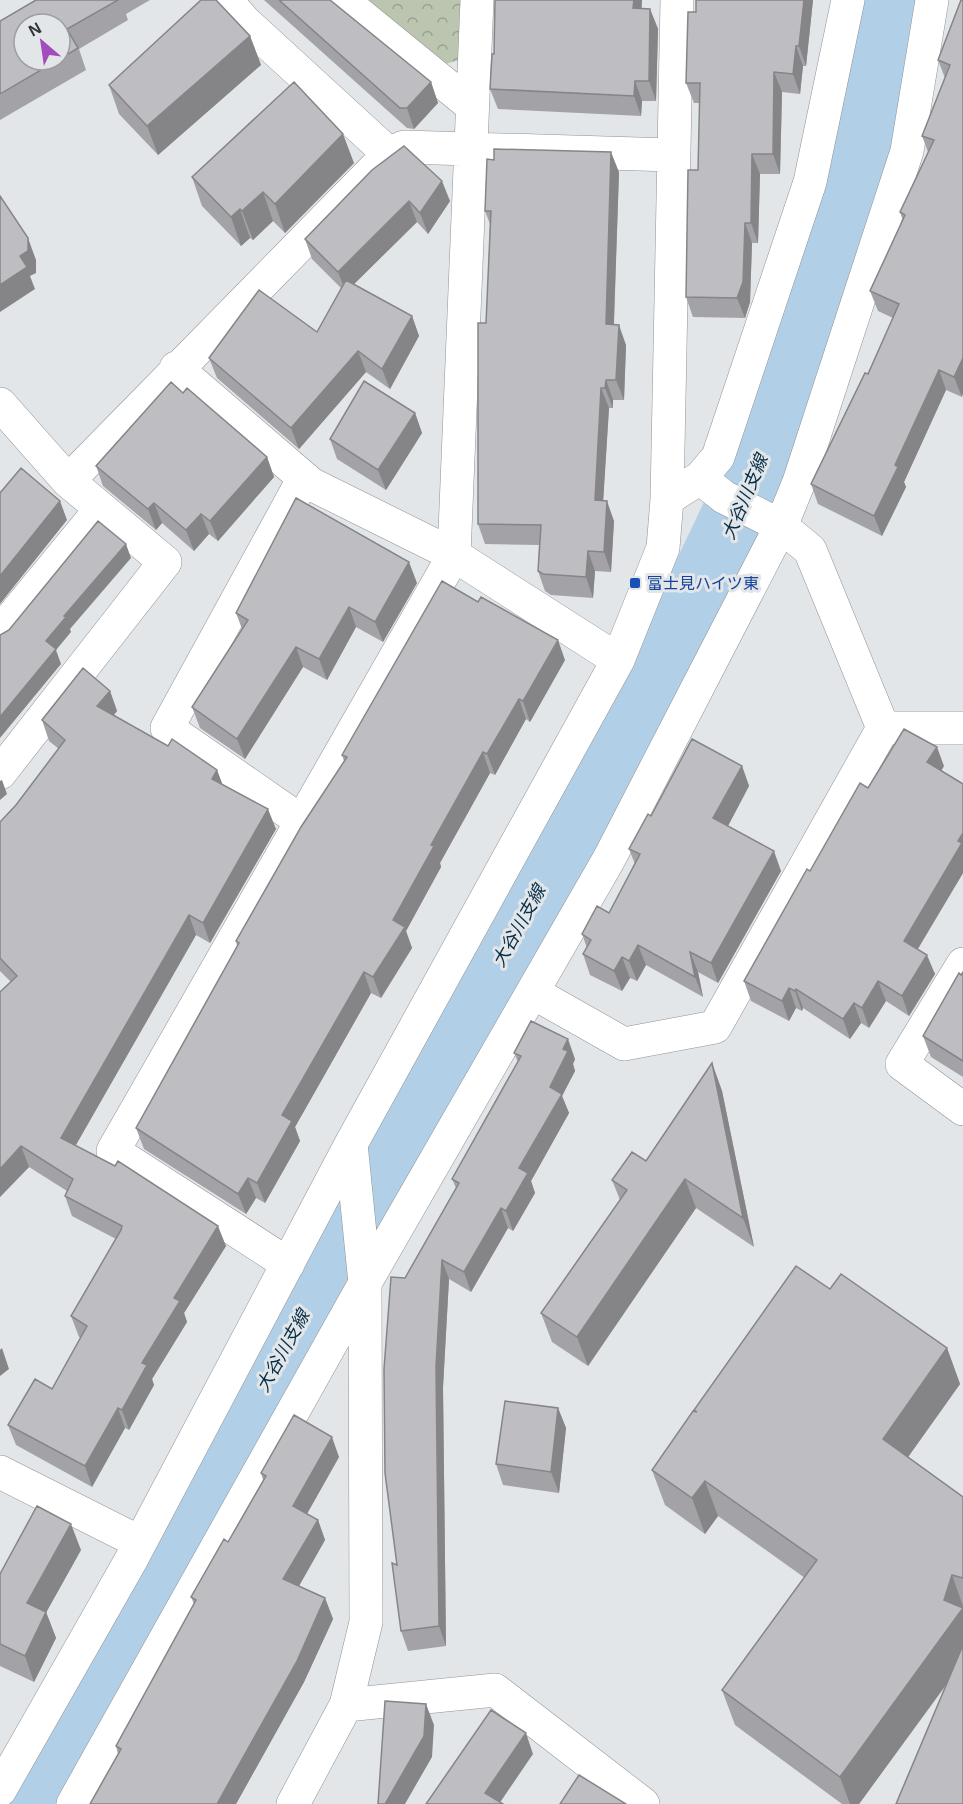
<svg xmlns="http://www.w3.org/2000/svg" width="963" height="1804" font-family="Arial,'Noto Sans JP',sans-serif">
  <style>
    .park { fill: url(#park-crowns) }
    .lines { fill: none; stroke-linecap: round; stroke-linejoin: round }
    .river { stroke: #b1d0e7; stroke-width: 74 }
    .minor-casing { stroke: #909296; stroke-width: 34 }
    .minor { stroke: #fff; stroke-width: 33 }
    .wall { fill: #a3a3a7; fill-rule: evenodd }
    .shaded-wall { fill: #858588 }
    .building { fill: #bebec2; stroke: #858588; stroke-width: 1.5 }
    .transit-dot { fill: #1a4fb4; stroke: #e3e6e9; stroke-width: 2 }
    .labels { text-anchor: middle; stroke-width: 6; stroke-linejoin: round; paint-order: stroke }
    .transit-label { font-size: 16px; fill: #164399; stroke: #e3e6e9; text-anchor: start }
    .water-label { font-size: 18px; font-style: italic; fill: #062e46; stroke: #e3e6e9 }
  </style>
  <defs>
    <pattern id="park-crowns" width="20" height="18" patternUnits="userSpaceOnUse" patternTransform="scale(1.5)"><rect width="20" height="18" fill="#bcc5b0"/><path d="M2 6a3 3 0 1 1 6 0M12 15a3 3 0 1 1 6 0" fill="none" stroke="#9aa190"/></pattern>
  </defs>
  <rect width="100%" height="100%" fill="#e3e6e9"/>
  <path class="park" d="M359,0H462L459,60L442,65Z"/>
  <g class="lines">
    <path class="river" d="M33,1804L328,1276L694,609L757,477L846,187L889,0"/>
    <defs>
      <path id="minor" d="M226,0L245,22L389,154
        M342,0L472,106
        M176,368L311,484L454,555L618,660
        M0,404L68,481L165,562L0,773
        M700,478L724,497L781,526L810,550L883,728H963
        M68,481L389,154L404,147L672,155
        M667,499L700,478L718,457L810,182L848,0
        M0,632L101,509
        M301,821L167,728L304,478
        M963,964L902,1064L963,1109
        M534,993L624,1044L715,1027L883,728
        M288,1264L113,1151L454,555L477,0
        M0,1472L139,1542
        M346,1705L495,1690L643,1804
        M0,1790L131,1560L351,1144L618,660L663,548L667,499L677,0
        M73,1804L365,1283L609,859L781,526L799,482L907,151L932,0
        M293,1804L346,1705L366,1622L365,1283L351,1144"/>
    </defs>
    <use href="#minor" class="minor-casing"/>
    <use href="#minor" class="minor"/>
  </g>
  <path class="wall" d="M36,0H150L126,14L128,20L79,49L86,70L0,120V21ZM60,24V60H24Z
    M264,0H330L431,82L438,103L414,129L407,128Z
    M696,0H813L806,66H803L800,94L782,92L780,174H760L758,243H752L750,302L745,318L693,317L686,297L698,170L700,103H694L686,83L696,12Z
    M961,0L962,397L946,390L904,482L906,487L882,536L818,504L811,484L868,374L893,318L878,311L870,291L903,221L900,212L928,152L922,136L945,78L938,60Z
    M641,9H650L658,29L656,101H642L641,116L498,109L490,89L494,54Z
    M250,36L261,65L158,155L119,114L109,85Z
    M354,163L285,233L273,221L253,240L250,238L241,246L202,206L192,177Z
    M372,170L450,201L428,234L417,222L354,284L412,316L419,336L390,389L366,372L299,449L217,378L209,358L317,332L341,288L312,259L305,239Z
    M619,172L614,325L626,345L624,400H613V408H609L603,500L614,521L611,572L595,571L593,598L551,595L545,591L538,571L539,545L485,544L478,524L490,224L485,211Z
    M183,393L267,457L274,477L218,541L209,534L194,551L162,523L156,530L103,486L96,466Z
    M415,413L422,433L386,490L337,459L330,439Z
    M417,583L383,642L356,627L327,680L303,667L245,759L200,728L192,707L242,629L236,613Z
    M565,660L530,722L526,719L495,775L490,773L440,863L441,867L406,931L412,948L381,998L371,993L295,1127L300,1141L265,1203L256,1198L246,1214L144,1149L136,1128L237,946L236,941L344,761L342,755Z
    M110,691L117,711L114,715L168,746L217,770L222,784L276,829L210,943L196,935L75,1146L226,1246L184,1313L187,1322L152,1379L154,1385L129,1430L125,1428L92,1487L16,1445L8,1425L52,1389L81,1338L79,1337L71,1316L116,1239L72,1216L65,1196L67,1191L29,1167L0,1197V992L11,982L0,971V822L16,805L59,749L49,741L42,720Z
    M742,766L749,786L728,826L781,871L718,983L698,972L703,997L646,965L637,981L630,978L622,991L590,975L583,954L587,948L582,934L609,913L635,864L629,849L651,816Z
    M944,766L941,771L963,873L918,949L935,974L909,1016L886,1001L869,1028L861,1023L850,1039L803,1008L802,1011L796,1008L789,1021L751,1001L744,981L810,871L868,788Z
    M963,972V1077L931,1057L923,1036Z
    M514,1053L575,1059L573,1064L575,1071L562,1096L569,1113L531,1181L535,1193L513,1231L508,1228L471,1292L449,1279L443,1387L446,1646L408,1651L401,1631L397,1565L405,1278L456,1188L452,1179L518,1062Z
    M712,1063L722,1091L754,1247L696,1208L588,1366L552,1342L541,1313L620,1200L612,1180L646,1161Z
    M830,1289L947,1348L960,1384L908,1457L963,1497V1804L947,1684L859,1804H842L735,1725L722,1690L805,1578L718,1516L705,1534L665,1505L652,1470L695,1412L694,1410Z
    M558,1408L566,1428L559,1493L503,1485L496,1464Z
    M339,1457L307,1514L318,1520L325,1540L299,1586L325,1598L333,1619L304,1682L236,1804H90L118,1754L116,1746L194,1604L191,1597L228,1542L263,1480L261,1473Z
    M81,1550L46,1612L56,1638L34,1682L0,1666V1574Z"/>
  <path class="shaded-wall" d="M634,0H642L641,28L633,8Z
    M804,0H813L806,66L799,46Z
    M650,9L658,29L656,101L649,81Z
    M250,36L261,65L158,155L147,126Z
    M796,46L803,66L800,94L793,74Z
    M774,72L782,92L780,174L773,154Z
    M635,81L642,101L641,116L634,96Z
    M431,82L438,103L414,129L407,108Z
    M343,134L354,163L285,233L275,204Z
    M611,152L619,172L613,345L606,324Z
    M752,154L760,174L758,243L751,223Z
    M442,181L450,201L428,234L420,213Z
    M263,192L273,221L253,240L242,211Z
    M409,201L417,222L346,292L338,272Z
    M240,209L250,238L241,246L231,217Z
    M745,223L752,243L750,302L745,318L737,298Z
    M28,238L36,260V273L30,276L35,289L0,312V285L20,256Z
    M412,316L419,336L390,389L382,369Z
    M619,325L626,345L624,400L616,380Z
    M358,351L366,372L299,449L291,428Z
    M963,358V394L962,397L954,377Z
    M939,370L946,390L904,482L906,487L882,536L874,516L895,465Z
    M606,380L613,400V408L605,388Z
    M601,388L609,408L602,520L595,500Z
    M415,413L422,433L386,490L378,470Z
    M267,457L274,477L218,541L210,521Z
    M60,501L67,520L0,604V576Z
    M607,501L614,521L611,572L604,552Z
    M154,503L162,523L156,530L148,509Z
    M201,514L209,534L194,551L186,530Z
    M126,544L131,558L70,629L71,632L56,650L61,664L0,738V717L46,641L64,616Z
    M588,551L595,571L593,598L586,577Z
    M409,562L417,583L383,642L375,622Z
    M349,607L356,627L327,680L319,659Z
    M558,640L565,660L530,722L523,701Z
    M296,647L303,667L245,759L237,739Z
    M110,691L117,711L105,726L97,706Z
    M519,699L526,719L495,775L487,754Z
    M937,747L944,766L934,782L927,762Z
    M483,752L490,773L440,863L441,867L406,931L412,948L381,998L373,977L393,920L431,845Z
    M742,766L749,786L721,839L713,818Z
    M217,770L225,791L212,779Z
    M2,780L7,794L0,800V781Z
    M268,809L276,829L210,943L203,923Z
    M963,833V873L911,960L904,941Z
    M774,851L781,871L718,983L711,963Z
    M189,915L196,935L68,1159L61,1138Z
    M638,945L646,965L637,981L629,961Z
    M690,952L698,972L703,997L695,977Z
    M927,955L935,974L909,1016L902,996Z
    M622,957L630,978L622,991L614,971Z
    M364,972L371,993L295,1127L300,1141L265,1203L257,1183L282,1115Z
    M878,981L886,1001L869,1028L862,1008Z
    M789,988L796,1008L789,1021L782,1001Z
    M796,989L803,1008L802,1011L795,991Z
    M854,1003L861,1023L850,1039L843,1019Z
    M568,1039L575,1059L573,1064L575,1071L562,1096L569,1113L531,1181L535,1193L513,1231L506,1211L519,1168L563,1049Z
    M712,1063L722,1091L754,1247L743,1218Z
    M21,1146L29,1167L0,1197V1169Z
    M248,1178L256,1198L246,1214L238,1194Z
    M685,1179L696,1208L588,1366L577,1337Z
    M501,1208L508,1228L471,1292L464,1272Z
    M218,1226L226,1246L184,1313L187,1322L152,1379L154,1385L129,1430L122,1410L142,1363L174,1298Z
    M442,1260L449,1279L443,1387L446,1646L439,1626L436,1367Z
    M2,1348L9,1369L0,1376V1350Z
    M947,1348L960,1384L896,1474L883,1439Z
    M118,1408L125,1428L92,1487L85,1466Z
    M558,1408L566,1428L559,1493L551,1472Z
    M332,1437L339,1457L300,1526L293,1506Z
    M705,1481L718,1516L705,1534L692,1498Z
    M318,1520L325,1540L291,1600L283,1579Z
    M71,1524L81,1550L37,1629L27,1603Z
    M952,1575L963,1606V1661L859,1804H850L840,1777L944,1600Z
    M325,1598L333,1619L304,1682L236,1804H217Z
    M46,1612L56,1638L34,1682L25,1656Z
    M426,1704L434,1725L432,1757L405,1804H385Z
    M526,1733L533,1754L499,1804L485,1793Z"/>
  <path class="building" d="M36,0H118L67,29L78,48L60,59V24H24V60H58L0,94V21Z
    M201,0H216L250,36L147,126L109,85Z
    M279,0H330L431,82L407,108H400Z
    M495,0H634L633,8L650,9L649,81H635L634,96L490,89L492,54H494Z
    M696,0H804L799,46H796L793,74L774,72L773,154H752L751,223H745L743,282L737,298L686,297L688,170H698L700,83H686L688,12H696Z
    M961,0H963V358L954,377L939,370L895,465L898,467L874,516L811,484L865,373L868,374L899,304L870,291L905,215L900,212L934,140L922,136L950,65L938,60Z
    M294,82L343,134L275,204L263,192L242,211L240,209L231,217L192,177Z
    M404,146L442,181L420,213L409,201L338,272L305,239L372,170Z
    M494,149L611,152L606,324L619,325L616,380H606L605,388H601L595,500L607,501L604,552L588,551L586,577L543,574L538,571L541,525L478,524V323H486L491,211H485L487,159L494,160Z
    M0,196L28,238V251L20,256L27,267L0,285Z
    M346,280L412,316L382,369L358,351L291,428L209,358L259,290L317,332Z
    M364,381L415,413L378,470L330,439Z
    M171,382L183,393L187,388L267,457L210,521L201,514L186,530L154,503L148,509L96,466Z
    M21,468L60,501L0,576V493Z
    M296,498L409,562L375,622L349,607L319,659L296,647L237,739L192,707L248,620L236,613Z
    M98,521L126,544L64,616L66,617L46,641L56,649L0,717V635L9,630Z
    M442,581L478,602L481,597L558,640L523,701L519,699L487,754L483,752L431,845L434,846L393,920L405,927L373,977L364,972L282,1115L292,1121L257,1183L248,1178L238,1194L136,1128L239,943L236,941L301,827L347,757L342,755Z
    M83,668L110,691L97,706L168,746L172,739L217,770L212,779L268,809L203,923L189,915L61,1138L115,1166L118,1161L218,1226L174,1298L180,1301L142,1363L147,1365L122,1410L118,1408L85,1466L8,1425L35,1379L52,1389L87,1326L71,1316L121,1230L122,1226L65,1196L73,1179L21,1146L0,1169V992L17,976L0,958V822L16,805L65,740L42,720Z
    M904,729L937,747L927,762L963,784V833L958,841L962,843L904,941L927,955L902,996L878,981L862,1008L854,1003L843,1019L796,989L795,991L789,988L782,1001L744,981L807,869L810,871L860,783L868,788Z
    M692,739L742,766L713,818L774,851L711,963L690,952L695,977L638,945L629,961L622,957L614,971L583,954L591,940L582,934L597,906L609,913L640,854L629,849L648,814L651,816Z
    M963,972V1061L923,1036L959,973L961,975Z
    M531,1021L568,1039L563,1049L568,1051L550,1087L562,1094L519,1168L528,1173L506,1211L501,1208L464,1272L442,1260L436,1367L439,1626L401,1631L392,1563L397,1565L385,1473L384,1369L391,1277L405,1278L459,1183L452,1179L521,1056L514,1053Z
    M712,1063L743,1218L685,1179L577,1337L541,1313L627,1190L612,1180L632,1152L646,1161Z
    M796,1266L830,1289L841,1274L947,1348L883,1439L963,1497V1578L952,1575L944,1600L963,1608L840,1777L722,1690L817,1560L705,1481L692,1498L652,1470L693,1411L697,1412L694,1410Z
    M505,1401L558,1408L551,1472L496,1464Z
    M294,1415L332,1437L293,1506L318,1520L283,1579L325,1598L297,1661L217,1804H90L121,1749L116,1746L196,1600L191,1597L224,1539L228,1542L266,1476L261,1473Z
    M37,1506L71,1524L27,1603L46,1612L25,1656L0,1644V1574Z
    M963,1645V1804H896Z
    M385,1701L426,1704L424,1736L385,1804H378Z
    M491,1710L526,1733L485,1793L503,1804H426Z
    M579,1775L626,1804H560Z"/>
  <rect class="transit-dot" x="629" y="577" width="12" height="12" rx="3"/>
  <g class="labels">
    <g class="transit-label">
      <text x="647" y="589">富士見ハイツ東</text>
    </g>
    <g class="water-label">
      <text transform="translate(745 497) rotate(-67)" y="6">大谷川支線</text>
      <text transform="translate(519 926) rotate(-61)" y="6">大谷川支線</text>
      <text transform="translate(283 1351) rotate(-61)" y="6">大谷川支線</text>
    </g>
  </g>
  <g transform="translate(42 42) rotate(331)"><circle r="28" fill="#e3e6e9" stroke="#9d9fa1" stroke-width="1.5"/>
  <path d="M0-4.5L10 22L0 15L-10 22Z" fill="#a14dbc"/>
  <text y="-9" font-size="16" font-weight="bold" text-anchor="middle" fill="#343536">N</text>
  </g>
</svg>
